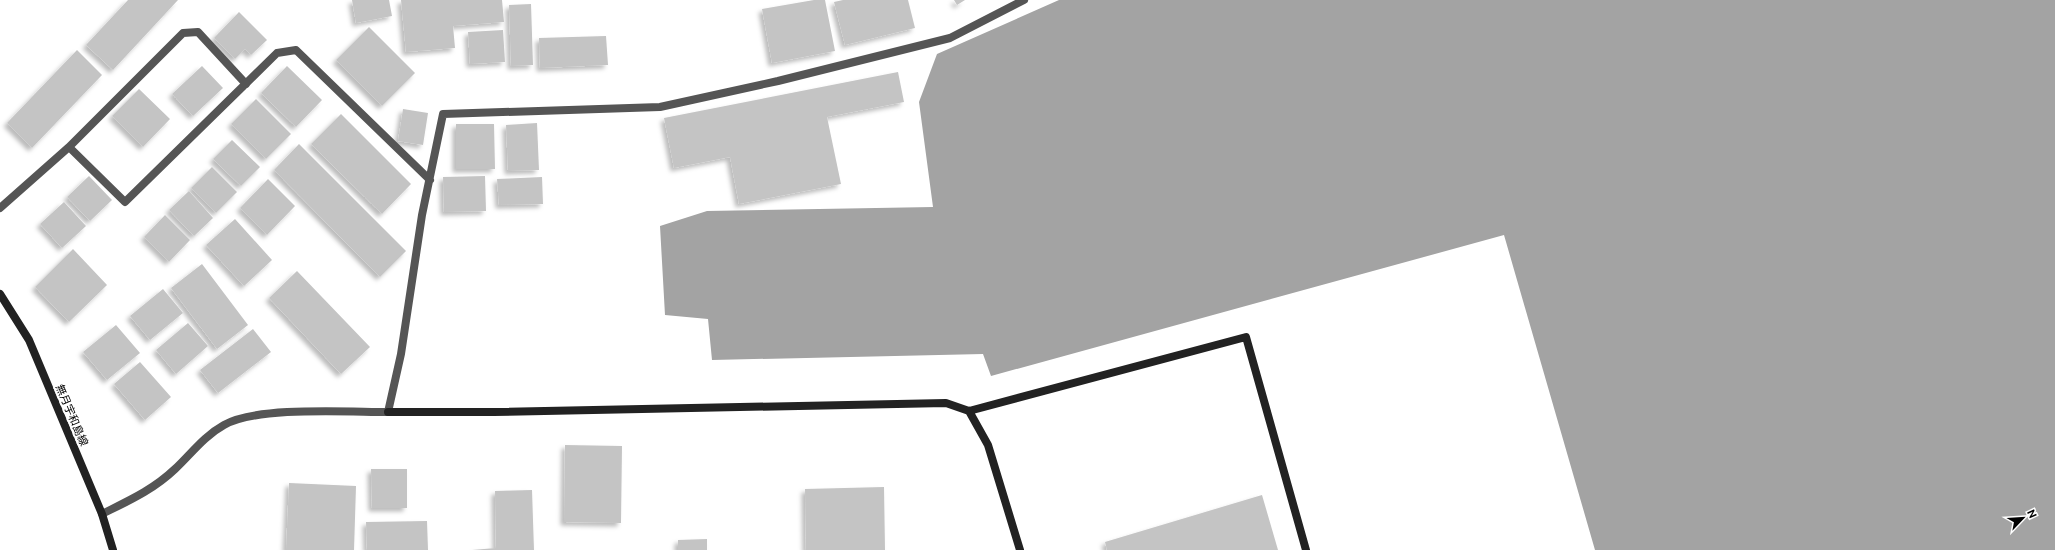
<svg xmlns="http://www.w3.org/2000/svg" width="2055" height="550" font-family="Ubuntu,'Noto Sans JP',sans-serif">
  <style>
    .water { fill: #a3a3a3 }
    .building { fill: #c4c4c4; filter: url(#shadow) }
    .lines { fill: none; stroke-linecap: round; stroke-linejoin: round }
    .street { stroke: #555; stroke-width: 8 }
    .secondary { stroke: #222; stroke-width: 8 }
    .labels { text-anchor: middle; stroke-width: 4; stroke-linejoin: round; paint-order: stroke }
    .street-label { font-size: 11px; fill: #000; stroke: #fff }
  </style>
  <defs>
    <filter id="shadow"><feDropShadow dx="-3.5" dy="3.5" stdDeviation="2" flood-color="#0004"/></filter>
  </defs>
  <rect width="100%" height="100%" fill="#fff"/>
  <path class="water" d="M1059,0H2055V550H1595L1504,235L991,376L983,354L712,360L708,319L665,315L660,226L707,211L933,207L919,102L937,54Z"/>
  <path class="building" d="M128,0H178L113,70L86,45Z
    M352,0H389L392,16L356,23Z
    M401,0H502L504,22L453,26L455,48L406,52Z
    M814,0H825L835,51L772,63L762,9Z
    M843,0H908L915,28L845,45L834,2Z
    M954,0H965L957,5Z
    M531,4L533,65L511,66L509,5Z
    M239,12L267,40L251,55L245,49L235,59L214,38Z
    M369,27L415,73L382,106L336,60Z
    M503,30L505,62L470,64L468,32Z
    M606,36L608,65L540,68L539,38Z
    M77,50L102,75L32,148L7,123Z
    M202,66L223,88L193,116L172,94Z
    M287,66L322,100L296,127L261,93Z
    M898,72L904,102L827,117L841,184L739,204L730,157L674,168L664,118Z
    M139,89L170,119L143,147L112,116Z
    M256,99L291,134L266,159L231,124Z
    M403,109L428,113L423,145L398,141Z
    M341,114L411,184L382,214L311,144Z
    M537,123L539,170L508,171L506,125Z
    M456,124H494L495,169H456Z
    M232,140L260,167L241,186L213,159Z
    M299,144L406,251L380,277L274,170Z
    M212,167L237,192L216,213L191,188Z
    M89,176L112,200L90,221L67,197Z
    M485,176L486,211L444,212L443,177Z
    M542,177L543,204L499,205L497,179Z
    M268,179L295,206L267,235L240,208Z
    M189,191L213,218L194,236L169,210Z
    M64,202L86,226L62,248L40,224Z
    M165,215L190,240L169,262L144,237Z
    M235,219L272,260L244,286L206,245Z
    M73,249L107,285L69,322L35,287Z
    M202,264L248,325L217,349L171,288Z
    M297,271L370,347L341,374L269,298Z
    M163,289L183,313L150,340L130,316Z
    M188,323L208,346L176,374L156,350Z
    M116,325L140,353L107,380L83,352Z
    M253,329L271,352L218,393L200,370Z
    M140,362L171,397L145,420L114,384Z
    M565,445L622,446L621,523L564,522Z
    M371,469H407V508H372Z
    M289,483L356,486L354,550H286Z
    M884,487L885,550H806L805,489Z
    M532,490L534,550H472L496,548L495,491Z
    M1262,495L1278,550H1107L1105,542Z
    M427,521L428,550H367L366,522Z
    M707,539V550H678V540Z"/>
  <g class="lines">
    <path class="street" d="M69,147L183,33L198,32L246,84
      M0,208L69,147L125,202L277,53L296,50L430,180
      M102,514C128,501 153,490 175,469C191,454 204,436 224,425C257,406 348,412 388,412L401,354L422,215L443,114L660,107L778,81L950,38L1024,0"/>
    <path class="secondary" d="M0,294L29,340L102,514L113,550
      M969,411L988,445L1020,550
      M388,412H494L946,403L969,411L1246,337L1306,550"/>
  </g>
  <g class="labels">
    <g class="street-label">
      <text transform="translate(72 415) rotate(67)" y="4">無月宇和島線</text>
    </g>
  </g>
  <g transform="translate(2023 518) rotate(65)" stroke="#ffffff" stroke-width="3" paint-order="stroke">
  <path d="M0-3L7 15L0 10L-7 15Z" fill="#000000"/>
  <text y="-6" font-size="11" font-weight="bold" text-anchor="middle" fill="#000000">N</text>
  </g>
</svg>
